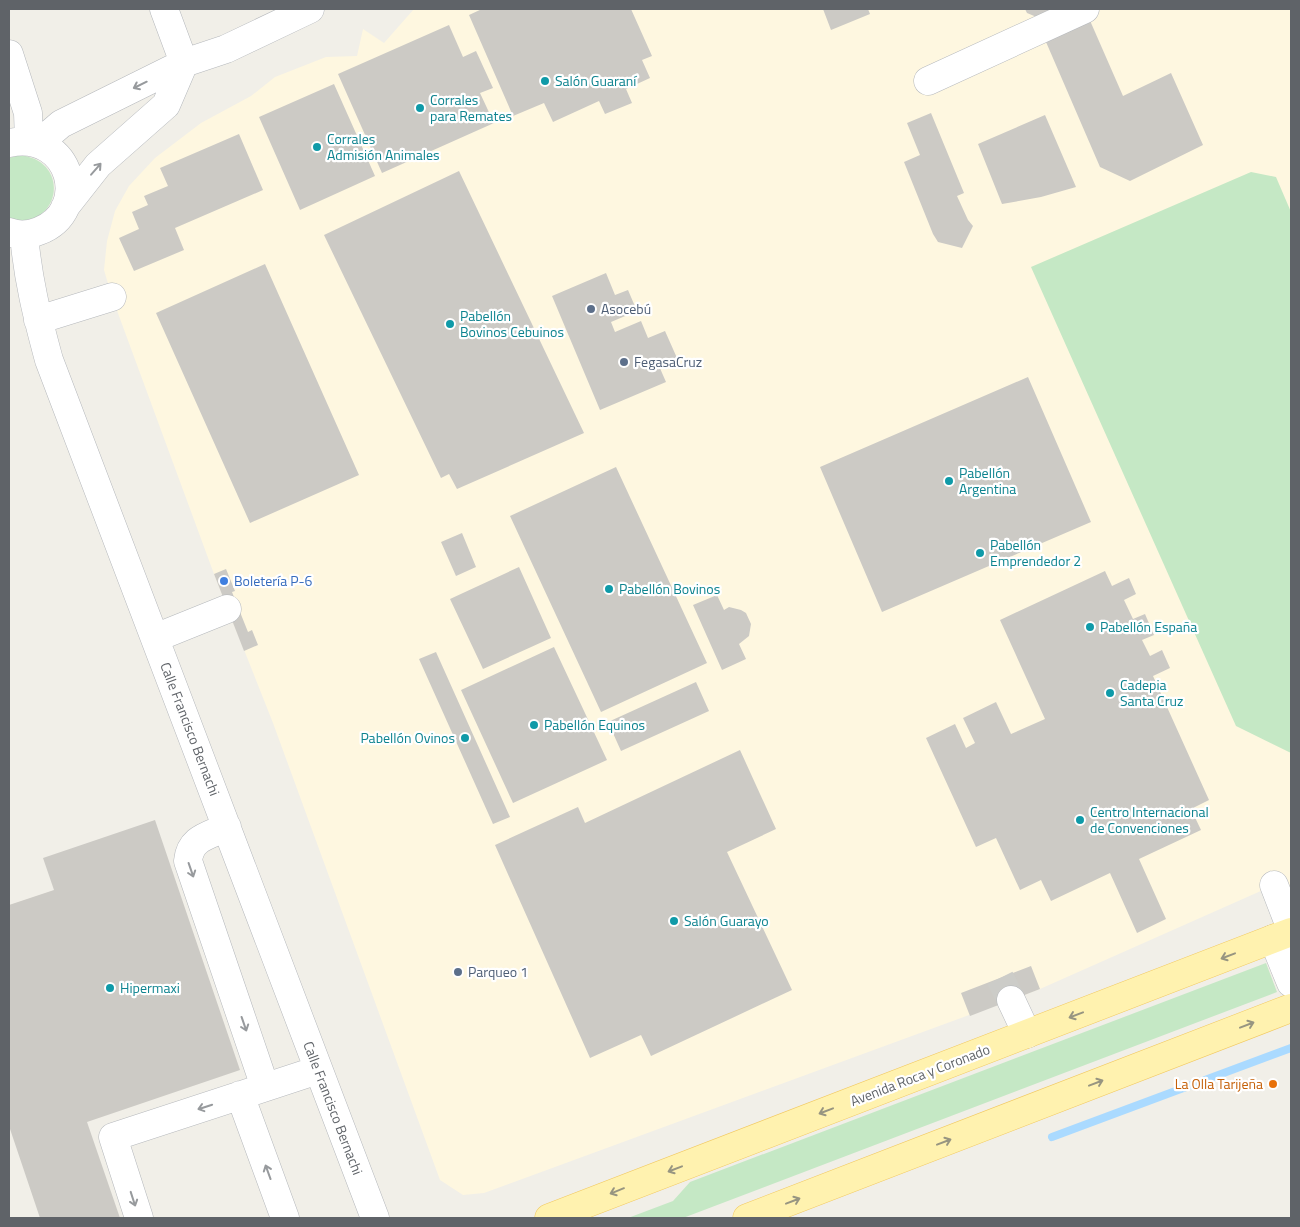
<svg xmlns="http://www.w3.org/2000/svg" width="1300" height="1227" font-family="'Titillium Web',sans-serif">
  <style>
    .commercial { fill: #fef7e0 }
    .green { fill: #c5e8c5 }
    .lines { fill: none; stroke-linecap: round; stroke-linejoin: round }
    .stream { stroke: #aadaff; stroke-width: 8 }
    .building { fill: #cccac5 }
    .minor-tunnel { stroke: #ccccc8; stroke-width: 28; stroke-dasharray: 28 14; stroke-linecap: butt }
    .minor-casing { stroke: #b5b8bc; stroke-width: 29 }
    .major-casing { stroke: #f2c960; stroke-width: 29 }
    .minor { stroke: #fff; stroke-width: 28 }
    .major { stroke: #fff2af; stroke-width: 28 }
    .oneway { stroke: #979a9d }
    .oneway2 { stroke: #979581 }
    .culture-dot { fill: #0f9aa8; stroke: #fff; stroke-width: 2 }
    .service-dot { fill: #5c6f8a; stroke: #fff; stroke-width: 2 }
    .shop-dot { fill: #3f7fe0; stroke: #fff; stroke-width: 2 }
    .food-dot { fill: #e8710a; stroke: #fff; stroke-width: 2 }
    .labels { text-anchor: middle; stroke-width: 4.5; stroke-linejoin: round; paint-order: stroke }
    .culture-label { font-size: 14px; fill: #0d838f; stroke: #fff; text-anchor: start }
    .service-label { font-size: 14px; fill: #4e5e75; stroke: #fff; text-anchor: start }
    .shop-label { font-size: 14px; fill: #366cbe; stroke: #fff; text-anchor: start }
    .street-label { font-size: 14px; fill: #5f6368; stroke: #fff }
    .food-label { font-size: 14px; fill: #c56008; stroke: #fff; text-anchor: end }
  </style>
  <rect width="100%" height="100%" fill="#f1efe8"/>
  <path class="commercial" d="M414,9H1291V888L1274,885L1040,989L484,1193L463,1195L440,1180L273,723L214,574L112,297L104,270L107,241L115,211L129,186L155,158L201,123L251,96L275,77L326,57L357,56L363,29L384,43Z"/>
  <path class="green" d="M20,155C75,162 57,234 9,218V158Z
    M1251,172L1276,177L1291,212V753L1236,726L1031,267Z
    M1266,963L1277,992L683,1218H628L673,1201L690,1182Z"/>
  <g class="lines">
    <path class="stream" d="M1052,1137L1291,1048"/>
  </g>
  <path class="building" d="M482,9H631L652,56L642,60L650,78L626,89L632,103L605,114L599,101L553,122L544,103L513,116L469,15Z
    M823,9H868L870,14L831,30Z
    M1025,9H1060L1039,18L1027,13Z
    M1088,16L1123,96L1171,73L1203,145L1130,181L1100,167L1043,35Z
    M449,25L463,57L476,51L493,88L480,93L494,123L382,173L338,74Z
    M334,84L375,176L300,210L259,117Z
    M931,113L964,193L957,196L968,220L973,226L962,248L938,242L933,234L904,162L920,155L907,123Z
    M1045,115L1076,187L1041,197L1002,204L978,144Z
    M239,134L263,190L175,228L184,250L134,271L119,238L139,229L132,212L148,205L144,196L168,186L160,168Z
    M459,171L584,433L457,489L449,474L441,478L324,235Z
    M265,264L359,475L250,523L156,313Z
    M606,273L615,295L628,290L637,311L611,322L615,332L641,321L648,338L665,331L677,358L659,366L666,382L600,410L552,296Z
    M1028,377L1091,522L882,612L820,467Z
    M616,467L707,663L601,712L510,516Z
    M462,533L476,567L456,576L441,542Z
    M519,567L551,638L483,669L450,599Z
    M226,569L235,591L232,592L248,632L252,630L258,645L244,651L214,574Z
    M1105,571L1112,586L1129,578L1136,594L1124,600L1133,619L1145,614L1154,635L1142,640L1150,656L1162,650L1170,668L1153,676L1209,800L1191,809L1201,830L1139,859L1166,919L1137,933L1110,873L1051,901L1041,880L1020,890L996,838L976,847L926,738L955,724L966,748L975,743L963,718L996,702L1011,734L1045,719L1000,620Z
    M717,595L724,610L729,607L741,610L746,613L751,624L749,636L739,644L746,659L722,670L693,605Z
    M554,647L607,760L513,803L461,690Z
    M436,652L510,817L493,824L419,659Z
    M696,682L709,711L621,751L608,722Z
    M740,750L776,829L727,852L792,990L651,1056L641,1035L590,1058L495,845L578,807L585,823Z
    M155,820L240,1070L87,1122L120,1218H40L9,1126V905L54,890L43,858Z
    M1031,966L1040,989L970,1016L961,993Z"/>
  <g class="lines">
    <path class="minor-tunnel" d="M1000,978L1011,1000"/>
    <defs>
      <path id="minor" d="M164,9L184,63
        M9,54L28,113L29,141
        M928,81L1085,9
        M9,143C72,130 92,211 39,231C29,235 19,236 9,232
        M39,143L61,124L184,63L226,49L310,9
        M65,207L98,165L166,105L184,63
        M24,235C28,280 37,316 49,360L375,1218
        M38,320L112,297
        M155,638L227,609
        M227,827C208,836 190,838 188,861L265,1087
        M1274,885L1291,929
        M1273,939L1291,983
        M1011,1000L1027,1034
        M240,1095L285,1218
        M139,1218L113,1137L318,1070"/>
      <path id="major" d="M549,1218L1291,932
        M747,1218L1291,1008"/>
    </defs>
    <use href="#minor" class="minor-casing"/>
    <use href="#major" class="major-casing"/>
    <use href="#minor" class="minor"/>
    <use href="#major" class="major"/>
  </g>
  <defs><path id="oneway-shaft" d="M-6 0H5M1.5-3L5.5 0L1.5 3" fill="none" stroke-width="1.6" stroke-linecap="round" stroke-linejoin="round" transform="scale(1.25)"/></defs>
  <g class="oneway">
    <use href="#oneway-shaft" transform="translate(140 85) rotate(154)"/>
    <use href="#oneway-shaft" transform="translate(96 169) rotate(-49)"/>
    <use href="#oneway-shaft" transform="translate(191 870) rotate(71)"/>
    <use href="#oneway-shaft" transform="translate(244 1024) rotate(71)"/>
    <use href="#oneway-shaft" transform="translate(205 1107) rotate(162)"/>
    <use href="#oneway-shaft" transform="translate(268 1172) rotate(-110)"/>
    <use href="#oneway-shaft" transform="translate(133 1199) rotate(72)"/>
  </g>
  <g class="oneway2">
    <use href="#oneway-shaft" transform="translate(1228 956) rotate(159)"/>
    <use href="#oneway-shaft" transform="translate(1076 1015) rotate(159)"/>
    <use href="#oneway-shaft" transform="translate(1247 1025) rotate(-21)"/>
    <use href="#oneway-shaft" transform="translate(1096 1083) rotate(-21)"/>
    <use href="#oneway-shaft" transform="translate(826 1111) rotate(159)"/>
    <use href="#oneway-shaft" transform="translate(944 1142) rotate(-21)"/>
    <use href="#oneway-shaft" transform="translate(675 1169) rotate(159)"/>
    <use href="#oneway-shaft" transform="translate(617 1191) rotate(158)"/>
    <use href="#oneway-shaft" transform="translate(793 1201) rotate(-21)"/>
  </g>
  <g class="culture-dot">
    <circle cx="545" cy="81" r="5"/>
    <circle cx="420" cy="108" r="5"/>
    <circle cx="317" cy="147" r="5"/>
    <circle cx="450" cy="324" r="5"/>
    <circle cx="949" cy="481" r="5"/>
    <circle cx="980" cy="553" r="5"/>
    <circle cx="609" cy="589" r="5"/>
    <circle cx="1090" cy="627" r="5"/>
    <circle cx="1110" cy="693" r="5"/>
    <circle cx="534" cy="725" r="5"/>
    <circle cx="465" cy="738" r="5"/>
    <circle cx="1080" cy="820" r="5"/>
    <circle cx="674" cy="921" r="5"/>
    <circle cx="110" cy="988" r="5"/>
  </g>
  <g class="service-dot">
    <circle cx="591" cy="309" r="5"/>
    <circle cx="624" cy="362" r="5"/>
    <circle cx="458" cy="972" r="5"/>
  </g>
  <circle class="shop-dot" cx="224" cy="581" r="5"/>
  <circle class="food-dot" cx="1273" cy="1084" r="5"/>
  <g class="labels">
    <g class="culture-label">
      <text x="555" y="86">Salón Guaraní</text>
      <text x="430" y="105">Corrales<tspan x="430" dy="16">para Remates</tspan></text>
      <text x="327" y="144">Corrales<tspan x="327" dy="16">Admisión Animales</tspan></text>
      <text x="460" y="321">Pabellón<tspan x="460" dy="16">Bovinos Cebuinos</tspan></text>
      <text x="959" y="478">Pabellón<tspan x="959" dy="16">Argentina</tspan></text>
      <text x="990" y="550">Pabellón<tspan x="990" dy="16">Emprendedor 2</tspan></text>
      <text x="619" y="594">Pabellón Bovinos</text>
      <text x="1100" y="632">Pabellón España</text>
      <text x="1120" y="690">Cadepia<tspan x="1120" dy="16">Santa Cruz</tspan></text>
      <text x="544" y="730">Pabellón Equinos</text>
      <text x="455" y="743" text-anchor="end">Pabellón Ovinos</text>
      <text x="1090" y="817">Centro Internacional<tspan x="1090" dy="16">de Convenciones</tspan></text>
      <text x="684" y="926">Salón Guarayo</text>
      <text x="120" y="993">Hipermaxi</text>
    </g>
    <g class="service-label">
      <text x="601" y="314">Asocebú</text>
      <text x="634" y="367">FegasaCruz</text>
      <text x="468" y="977">Parqueo 1</text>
    </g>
    <g class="shop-label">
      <text x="234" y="586">Boletería P-6</text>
    </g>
    <g class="street-label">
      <text transform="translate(190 729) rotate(69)" y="5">Calle Francisco Bernachi</text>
      <text transform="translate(920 1075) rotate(-21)" y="5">Avenida Roca y Coronado</text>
      <text transform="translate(333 1108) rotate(69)" y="5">Calle Francisco Bernachi</text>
    </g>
    <g class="food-label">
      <text x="1263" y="1089">La Olla Tarijeña</text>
    </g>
  </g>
  <rect width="1300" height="1227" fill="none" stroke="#5f6368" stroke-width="20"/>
</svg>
